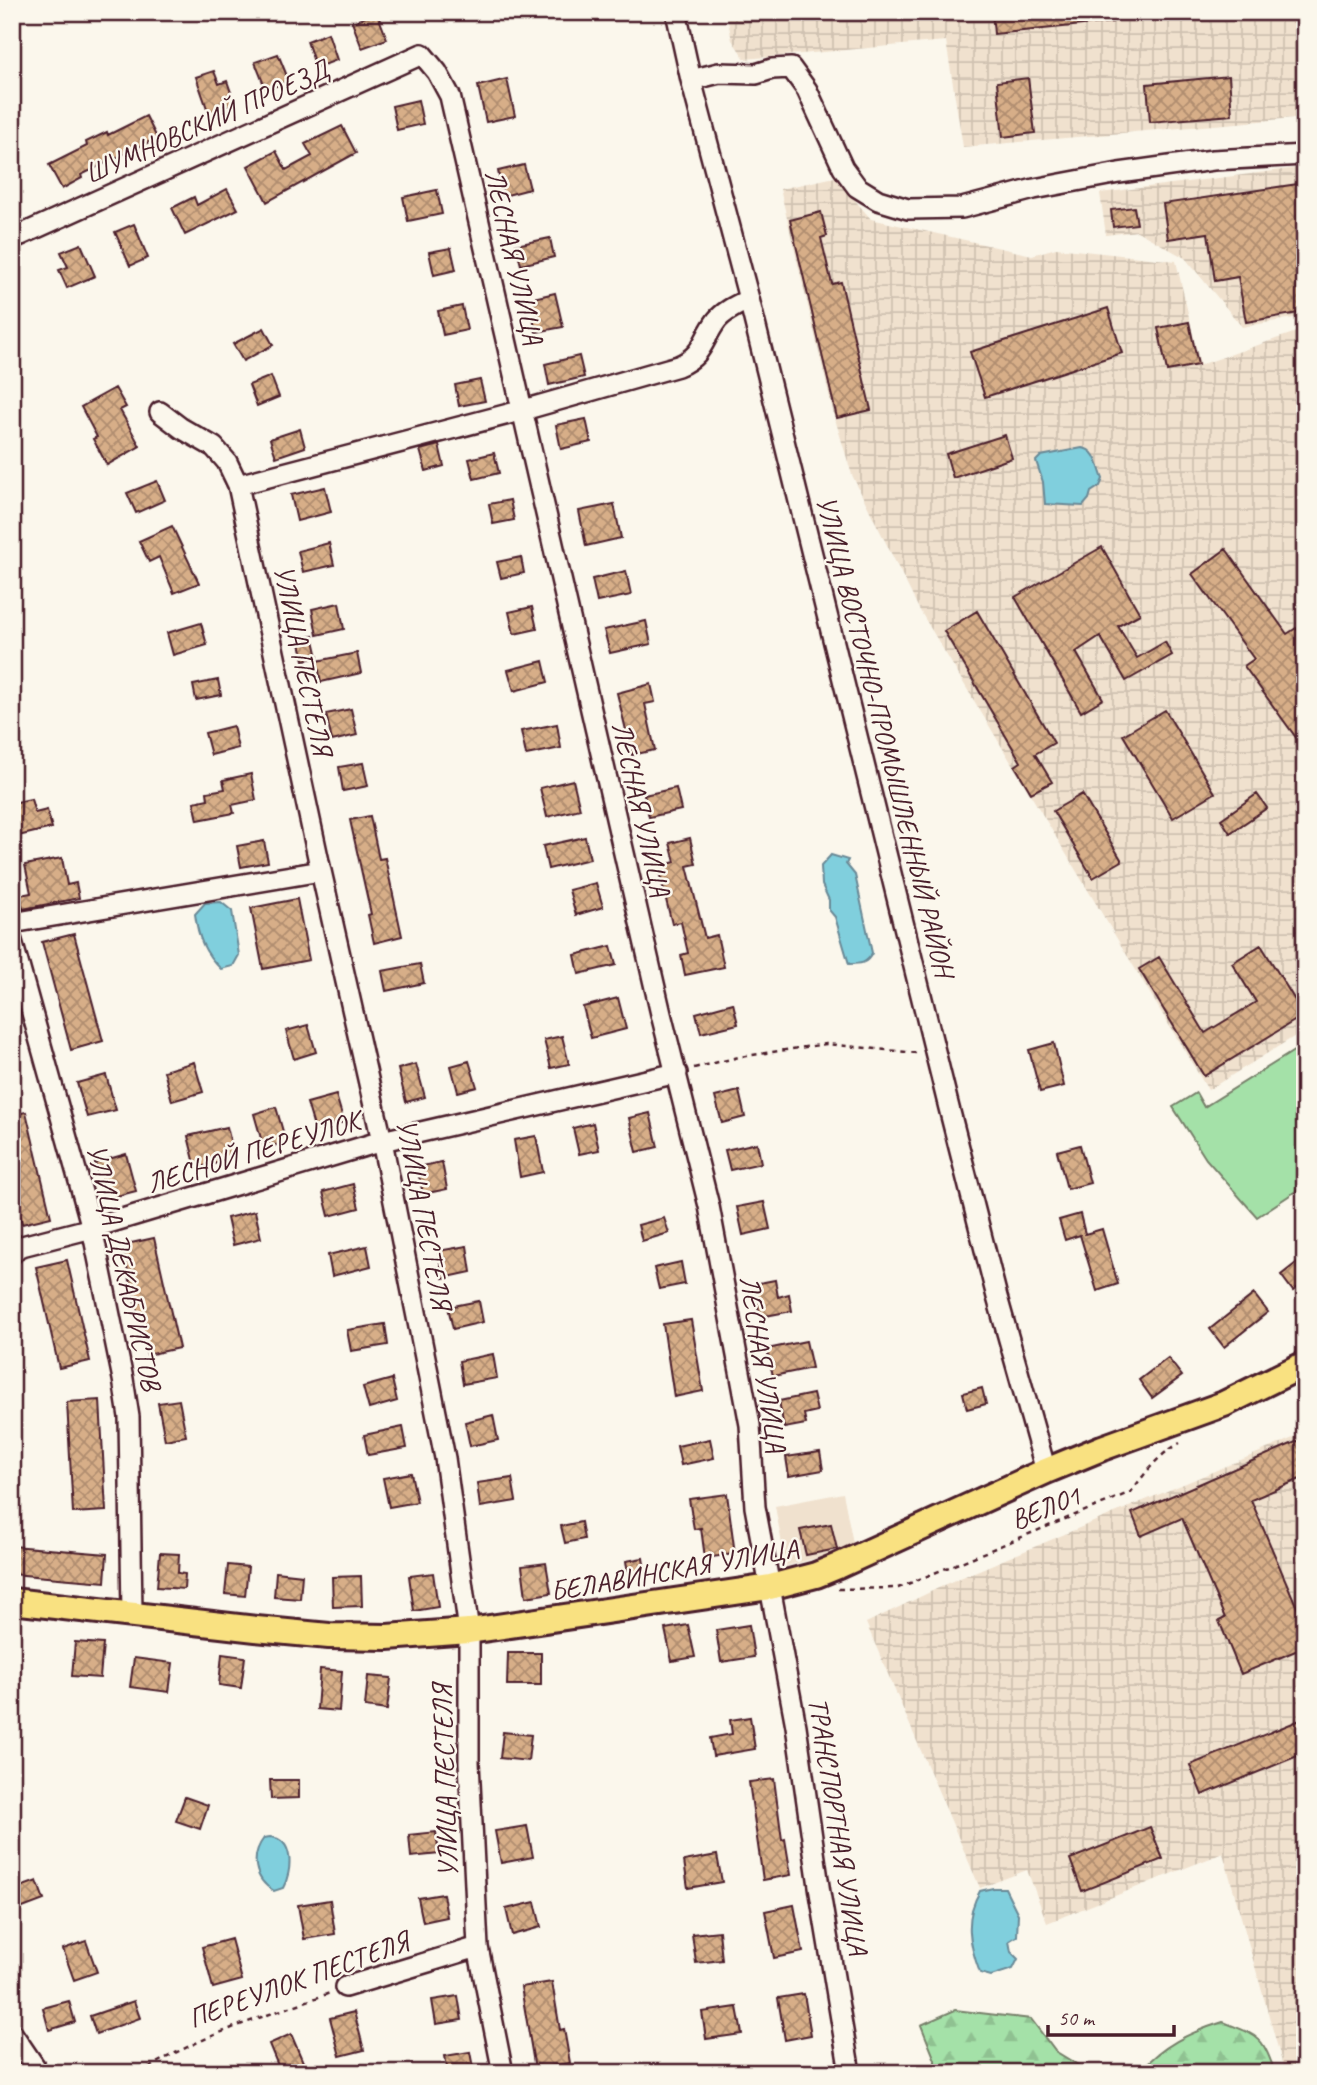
<svg xmlns="http://www.w3.org/2000/svg" width="1317" height="2085" font-family="Caveat,sans-serif">
  <style>
    .built { fill: #f0e1ce }
    .industrial { fill: url(#industrial-grid) }
    .forest { fill: url(#forest-firs); stroke: #77806a; stroke-width: 2 }
    .garden { fill: #a4e1a8; stroke: #77806a; stroke-width: 2 }
    .water { fill: #80cfdd; stroke: #6a8996; stroke-width: 2 }
    .building { fill: url(#building-cross-hatch); stroke: #4a1f2b; stroke-width: 2 }
    .lines { fill: none; stroke-linecap: round; stroke-linejoin: round }
    .minor-casing { stroke: #4a1f2b; stroke-width: 24 }
    .major-casing { stroke: #4a1f2b; stroke-width: 30 }
    .path { stroke: #4a1f2b; stroke-width: 2.5; stroke-dasharray: 5 5; stroke-linecap: butt }
    .minor { stroke: #fbf7ec; stroke-width: 19 }
    .major { stroke: #f9e181; stroke-width: 24 }
    .labels { text-anchor: middle; stroke-width: 5; stroke-linejoin: round; paint-order: stroke }
    .street-label { font-size: 28px; fill: #4a1f2b; stroke: #fbf7ec }
  </style>
  <defs>
    <pattern id="industrial-grid" width="8" height="8" patternUnits="userSpaceOnUse" patternTransform="scale(1.75)"><rect width="8" height="8" fill="#f0e1ce"/><path d="M0 4h8M4 0v8" fill="none" stroke="#cfc1b1"/></pattern>
    <pattern id="forest-firs" width="22" height="20" patternUnits="userSpaceOnUse" patternTransform="scale(1.75)"><rect width="22" height="20" fill="#a4e1a8"/><path d="M5 1l3.5 6h-7zM16 11l3.5 6h-7z" fill="#8fc191"/></pattern>
    <pattern id="building-cross-hatch" width="8" height="8" patternUnits="userSpaceOnUse" patternTransform="scale(1.75)"><rect width="8" height="8" fill="#d7ae88"/><path d="M0 0l8 8M0 8l8-8" fill="none" stroke="#b08d6f"/></pattern>
  </defs>
  <rect width="100%" height="100%" fill="#fbf7ec"/>
  <filter id="ink" filterUnits="userSpaceOnUse"><feTurbulence type="fractalNoise" baseFrequency=".0143" numOctaves="2"/><feDisplacementMap in="SourceGraphic" scale="14" xChannelSelector="R" yChannelSelector="G"/><feConvolveMatrix kernelMatrix="1 2 1 2 8 2 1 2 1" color-interpolation-filters="sRGB"/></filter>
  <g filter="url(#ink)">
    <path class="built" d="M843,1493L854,1548L786,1566L775,1506Z"/>
    <path class="industrial" d="M726,12H1305V117L963,147L946,41L745,59L732,40Z
      M1305,167V316L1242,327L1185,258L1137,231L1106,235L1100,193Z
      M835,177L871,219L1032,255L1056,248L1176,261L1200,365L1305,329V1030L1208,1090L919,609L852,475L835,419L780,189Z
      M1305,1433V2073H1285L1223,1853L1047,1923L1027,1870L980,1888L866,1623L953,1581Z"/>
    <path class="forest" d="M955,2010L1031,2019L1055,2051L1091,2073H935V2060L921,2025Z
      M1223,2022C1258,2036 1263,2035 1275,2073H1138C1163,2045 1188,2033 1223,2022Z"/>
    <path class="garden" d="M1305,1044V1185L1257,1217L1206,1159L1173,1107L1196,1093L1204,1107Z"/>
    <path class="water" d="M1082,448C1096,449 1098,467 1103,479L1100,486L1091,492L1089,499L1083,506L1045,504L1043,482L1036,461L1041,456Z
      M831,855L848,860L846,864L855,875L872,953C867,964 860,964 849,964L835,917L829,910V900L822,885L821,866Z
      M221,902L232,911L239,955L233,966L221,969C204,953 198,937 195,914L205,903Z
      M270,1837C295,1839 292,1872 283,1888L274,1891C254,1880 250,1856 264,1838Z
      M993,1888H1005L1018,1914L1017,1936L1009,1941L1011,1952L1018,1959L1013,1969L991,1976L980,1973C969,1944 964,1918 980,1891Z"/>
    <path class="building" d="M992,12H1111L1112,22L994,34Z
      M377,13L387,39L362,48L352,22Z
      M328,33L337,60L316,68L307,41Z
      M278,54L289,81L266,90L255,62Z
      M214,71L219,84L227,81L235,104L209,114L196,77Z
      M1229,76L1232,115L1150,122L1147,84Z
      M1028,78L1035,133L1003,137L997,82Z
      M507,79L515,116L486,122L478,86Z
      M418,100L423,124L397,130L392,106Z
      M146,116L157,138L81,175L82,178L62,189L49,165L87,146L86,142L107,132L108,135Z
      M342,126L356,153L267,202L248,166L276,151L286,170L312,156L305,144Z
      M524,165L530,189L503,196L498,171Z
      M1305,183V312L1246,322L1238,277L1215,281L1208,233L1168,239L1163,204Z
      M227,189L238,209L185,235L172,208L194,197L197,205Z
      M437,190L442,214L408,221L403,197Z
      M1134,207L1137,224L1113,227L1111,210Z
      M821,212L827,236L821,238L832,284L841,282L871,410L837,418L790,220Z
      M134,224L148,258L130,266L115,232Z
      M550,238L554,257L521,265L516,245Z
      M81,244L95,276L67,288L59,270L68,267L61,252Z
      M451,248L456,270L434,275L429,252Z
      M555,293L563,327L536,332L529,299Z
      M462,306L467,330L443,335L438,311Z
      M1108,308L1122,353L985,397L970,352Z
      M1189,322L1198,365L1167,371L1158,328Z
      M264,328L273,345L243,361L233,344Z
      M579,356L584,377L549,385L545,364Z
      M271,376L279,397L257,406L249,385Z
      M480,380L485,401L459,406L455,385Z
      M115,388L126,407L120,410L140,446L107,465L93,439L97,437L81,407Z
      M586,419L591,442L561,449L556,425Z
      M300,429L305,447L276,457L270,439Z
      M1005,435L1012,458L953,478L946,454Z
      M439,445L444,466L426,471L420,450Z
      M494,453L499,473L474,479L469,459Z
      M157,481L165,500L136,513L127,493Z
      M325,487L331,512L297,521L291,495Z
      M510,500L514,520L493,524L489,504Z
      M614,504L621,538L586,546L579,511Z
      M172,526L199,583L174,593L159,557L149,562L139,541Z
      M329,543L334,565L303,572L298,551Z
      M1102,547L1140,614L1118,626L1137,658L1165,642L1172,655L1126,681L1100,636L1076,652L1103,699L1081,712L1015,597Z
      M1226,549L1287,634L1296,628L1305,640V750L1244,666L1254,659L1192,574Z
      M521,557L524,573L501,578L497,562Z
      M626,571L631,595L597,602L592,579Z
      M339,603L344,629L317,635L312,609Z
      M532,607L537,629L514,634L509,612Z
      M977,611L1054,743L1035,754L1052,782L1031,793L1015,766L1021,762L944,631Z
      M646,621L651,644L610,653L604,630Z
      M201,623L207,645L173,655L167,633Z
      M313,636L318,657L304,660L299,639Z
      M357,653L361,673L321,682L317,661Z
      M543,661L548,682L514,691L508,670Z
      M218,680L221,695L196,700L193,685Z
      M651,684L655,702L645,704L655,750L632,755L617,693Z
      M351,709L357,735L332,741L326,714Z
      M1165,710L1215,793L1173,818L1123,735Z
      M557,724L561,748L526,755L521,731Z
      M233,726L238,748L211,755L205,733Z
      M363,763L368,786L343,791L339,767Z
      M251,774L256,800L232,805L234,813L198,820L194,802L208,799L207,792L225,789L223,780Z
      M573,780L580,809L547,817L540,788Z
      M676,788L681,810L649,817L644,795Z
      M1082,794L1122,861L1093,878L1053,811Z
      M1257,794L1267,808L1230,833L1221,819Z
      M31,799L35,813L47,810L52,828L18,836L12,815V803Z
      M370,816L379,859L385,858L402,936L374,943L368,915L371,914L350,820Z
      M585,837L590,859L548,869L543,846Z
      M690,838L696,864L687,866L705,938L717,935L724,967L685,975L681,955L688,953L681,922L672,924L658,867L675,862L670,843Z
      M264,841L268,862L241,867L237,846Z
      M62,858L67,885L76,883L79,898L23,909L20,895L31,893L25,865Z
      M596,883L603,907L576,915L569,890Z
      M297,899L309,960L263,969L251,908Z
      M74,934L103,1041L71,1050L42,942Z
      M1261,945L1304,1015L1204,1076L1139,969L1159,957L1205,1033L1256,1002L1232,963Z
      M611,946L616,965L579,974L575,955Z
      M420,964L424,983L386,991L382,971Z
      M618,998L626,1029L591,1038L583,1007Z
      M733,1003L738,1024L701,1033L696,1013Z
      M308,1025L316,1052L294,1059L286,1031Z
      M562,1036L569,1064L551,1068L544,1040Z
      M1054,1043L1064,1086L1040,1092L1029,1050Z
      M469,1061L477,1087L458,1092L451,1066Z
      M194,1062L203,1092L172,1101L164,1071Z
      M416,1064L425,1097L406,1102L398,1069Z
      M106,1075L116,1110L87,1117L77,1083Z
      M739,1091L745,1117L722,1123L715,1097Z
      M336,1095L344,1122L315,1130L307,1103Z
      M276,1107L286,1142L264,1149L254,1114Z
      M26,1112L51,1217L22,1224L12,1183V1115Z
      M650,1113L658,1147L637,1152L629,1118Z
      M593,1123L599,1150L579,1154L573,1128Z
      M227,1127L235,1159L196,1168L188,1136Z
      M536,1136L543,1172L520,1177L514,1140Z
      M757,1143L761,1163L730,1170L725,1150Z
      M1080,1145L1090,1183L1067,1189L1057,1151Z
      M126,1154L136,1191L105,1199L95,1163Z
      M442,1162L447,1189L423,1194L417,1167Z
      M353,1184L359,1208L329,1216L323,1192Z
      M764,1202L770,1229L743,1235L737,1207Z
      M255,1211L261,1238L233,1245L227,1218Z
      M1080,1214L1085,1234L1102,1229L1118,1284L1097,1291L1080,1235L1065,1240L1059,1220Z
      M664,1218L669,1233L642,1241L638,1225Z
      M154,1238L179,1348L147,1355L122,1245Z
      M367,1246L371,1266L332,1276L328,1255Z
      M467,1246L471,1272L443,1278L438,1251Z
      M1305,1256V1282L1293,1291L1281,1275Z
      M67,1260L90,1361L59,1368L36,1267Z
      M681,1262L685,1284L659,1289L654,1268Z
      M775,1280L778,1297L789,1294L792,1311L760,1317L754,1284Z
      M1254,1294L1268,1312L1224,1347L1210,1329Z
      M479,1301L483,1322L453,1329L448,1307Z
      M691,1320L703,1391L674,1397L663,1324Z
      M385,1324L388,1345L351,1351L347,1330Z
      M806,1341L812,1368L773,1376L767,1349Z
      M493,1354L497,1378L463,1384L459,1361Z
      M1168,1358L1182,1376L1152,1398L1139,1380Z
      M392,1379L397,1401L369,1409L363,1387Z
      M982,1388L986,1404L967,1409L963,1393Z
      M813,1394L817,1411L804,1414L806,1424L784,1428L779,1401Z
      M100,1400L106,1511L73,1513L67,1402Z
      M179,1400L186,1436L165,1440L158,1403Z
      M493,1415L498,1440L470,1446L465,1422Z
      M403,1427L407,1448L368,1455L364,1435Z
      M1305,1438V1477L1251,1500L1305,1626V1647L1241,1674L1219,1621L1225,1618L1182,1518L1141,1536L1132,1513Z
      M710,1439L714,1458L681,1465L677,1446Z
      M820,1452L823,1470L789,1476L786,1457Z
      M411,1473L417,1502L389,1507L383,1478Z
      M512,1478L516,1501L480,1507L477,1483Z
      M727,1494L735,1554L705,1558L701,1528L694,1529L689,1499Z
      M581,1522L584,1539L565,1543L561,1526Z
      M831,1524L837,1549L806,1555L800,1530Z
      M12,1546L107,1554L105,1582L12,1574Z
      M160,1553L179,1554L178,1573L185,1574L184,1589L157,1587Z
      M643,1558L646,1577L629,1580L626,1561Z
      M546,1563L551,1593L526,1597L522,1566Z
      M228,1565L248,1567L245,1596L225,1594Z
      M276,1572L302,1575L300,1599L274,1597Z
      M433,1573L438,1607L414,1611L409,1576Z
      M361,1576L362,1606L333,1607L332,1577Z
      M688,1625L695,1657L672,1661L665,1629Z
      M749,1625L754,1657L721,1662L716,1630Z
      M75,1642L103,1644L100,1678L72,1676Z
      M508,1653H541V1685H507Z
      M222,1654L245,1657L241,1688L219,1685Z
      M134,1658L173,1663L169,1692L130,1687Z
      M320,1669L342,1671L339,1711L317,1709Z
      M368,1676L391,1678L387,1710L365,1707Z
      M750,1717L755,1749L713,1756L710,1738L732,1734L730,1720Z
      M1305,1718V1753L1202,1795L1190,1765Z
      M503,1732L531,1735L528,1761L500,1758Z
      M774,1779L782,1840L785,1839L791,1875L763,1880L749,1782Z
      M270,1780H299V1798L271,1799Z
      M185,1797L208,1805L200,1829L176,1821Z
      M527,1826L533,1857L501,1863L495,1831Z
      M1150,1827L1163,1859L1082,1891L1070,1859Z
      M436,1832L439,1854L411,1857L409,1835Z
      M717,1855L722,1882L688,1888L684,1861Z
      M37,1881L44,1900L12,1912V1890Z
      M443,1894L447,1917L423,1922L418,1898Z
      M330,1900L335,1934L304,1939L298,1905Z
      M535,1902L541,1927L512,1935L506,1909Z
      M794,1905L803,1952L774,1958L765,1911Z
      M719,1931L722,1960L696,1963L692,1934Z
      M231,1939L242,1980L213,1988L202,1947Z
      M86,1941L97,1972L74,1980L63,1949Z
      M552,1982L560,2030L564,2029L570,2063L535,2069L521,1987Z
      M804,1994L811,2035L785,2040L778,1998Z
      M458,1996L462,2020L436,2024L432,2000Z
      M69,2001L75,2022L49,2030L43,2008Z
      M134,2001L140,2018L96,2034L90,2016Z
      M737,2007L742,2034L706,2039L702,2012Z
      M354,2012L364,2050L340,2056L330,2018Z
      M291,2034L306,2069L297,2073H281L269,2044Z
      M470,2052L474,2073H448L445,2056Z"/>
    <g class="lines">
      <defs>
        <path id="minor" d="M676,12L691,80L749,299L949,1108L997,1297L1046,1471
          M691,80L719,73L756,74L772,69L791,68L807,90L843,168L857,187L878,200L908,209L962,208L1034,189L1119,173L1213,160L1305,155
          M12,239L422,54L437,72L450,96L661,1014L709,1206L750,1425L755,1507L796,1726L820,1893L850,2073
          M160,412L181,428L214,447L227,462L238,485L321,871L382,1141L445,1458L469,1631V1762L478,1947L503,2073
          M238,485L520,411L678,366C704,355 702,340 717,320C725,310 738,305 749,299
          M12,923L321,871
          M12,941L92,1228L123,1379L129,1417L132,1614
          M12,1254L18,1247L92,1228L382,1141L677,1073
          M345,1987L478,1947
          M12,2033L39,2073"/>
        <path id="major" d="M12,1601L256,1629L329,1636L387,1637L469,1631L770,1587L816,1575L838,1566L1046,1471L1102,1448L1224,1404L1305,1364"/>
      </defs>
      <use href="#minor" class="minor-casing"/>
      <use href="#major" class="major-casing"/>
      <path class="path" d="M694,1068L739,1057L826,1044L916,1053
        M838,1589L898,1588L1131,1492C1145,1473 1159,1454 1180,1443
        M140,2073C198,2036 266,2016 330,1993"/>
      <use href="#minor" class="minor"/>
      <use href="#major" class="major"/>
    </g>
  </g>
  <g class="labels">
    <g class="street-label">
      <text transform="translate(206 121) rotate(-24)" y="10">ШУМНОВСКИЙ ПРОЕЗД</text>
      <text transform="translate(515 257) rotate(77)" y="10">ЛЕСНАЯ УЛИЦА</text>
      <text transform="translate(304 660) rotate(78)" y="10">УЛИЦА ПЕСТЕЛЯ</text>
      <text transform="translate(886 736) rotate(76)" y="10">УЛИЦА ВОСТОЧНО-ПРОМЫШЛЕННЫЙ РАЙОН</text>
      <text transform="translate(642 809) rotate(77)" y="10">ЛЕСНАЯ УЛИЦА</text>
      <text transform="translate(253 1151) rotate(-17)" y="10">ЛЕСНОЙ ПЕРЕУЛОК</text>
      <text transform="translate(425 1214) rotate(79)" y="10">УЛИЦА ПЕСТЕЛЯ</text>
      <text transform="translate(125 1267) rotate(77)" y="10">УЛИЦА ДЕКАБРИСТОВ</text>
      <text transform="translate(764 1364) rotate(81)" y="10">ЛЕСНАЯ УЛИЦА</text>
      <text transform="translate(1045 1507) rotate(-22)" y="10">ВЕЛО1</text>
      <text transform="translate(674 1569) rotate(-10)" y="10">БЕЛАВИНСКАЯ УЛИЦА</text>
      <text transform="translate(444 1781) rotate(-92)" y="10">УЛИЦА ПЕСТЕЛЯ</text>
      <text transform="translate(839 1826) rotate(81)" y="10">ТРАНСПОРТНАЯ УЛИЦА</text>
      <text transform="translate(298 1979) rotate(-20)" y="10">ПЕРЕУЛОК ПЕСТЕЛЯ</text>
    </g>
  </g>
  <rect width="1317" height="2085" fill="none" stroke="#fbf7ec" stroke-width="42"/>
  <rect x="21" y="21" width="1275" height="2043" fill="none" stroke="#4a1f2b" stroke-width="2.5" filter="url(#ink)"/>
  <path d="M1048 2025v10h126v-10" fill="none" stroke="#4a1f2b" stroke-width="3.5"/>
  <text x="1058" y="2025" font-size="21" fill="#4a1f2b" stroke="#fbf7ec" stroke-width="5" paint-order="stroke">50 m</text>
</svg>
